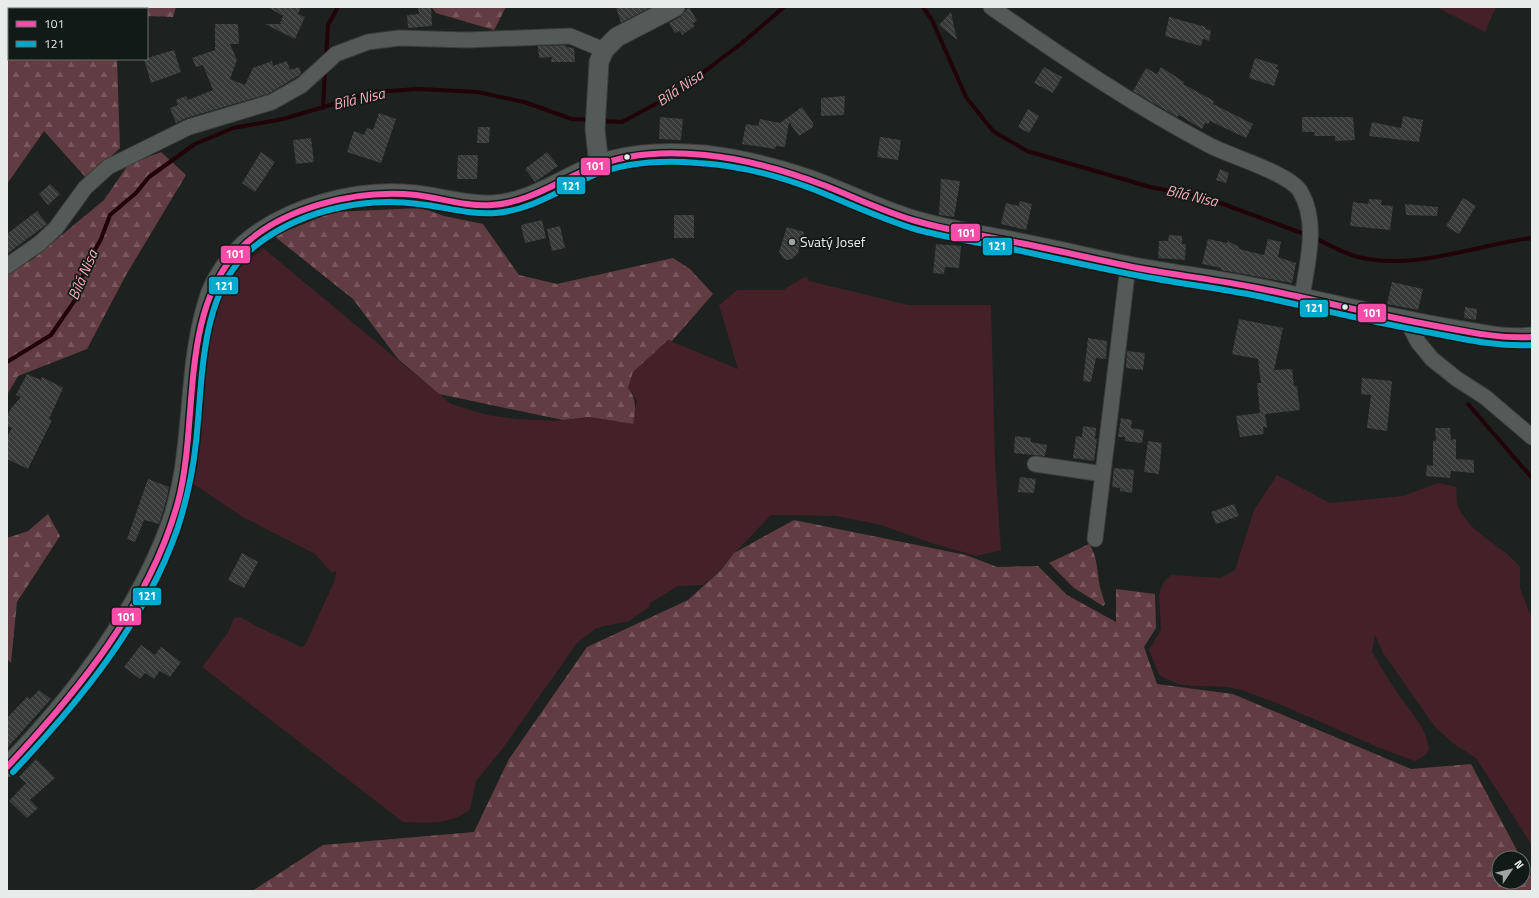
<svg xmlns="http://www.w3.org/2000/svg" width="1539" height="898" font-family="'Titillium Web',sans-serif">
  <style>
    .green { fill: #442129 }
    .forest { fill: url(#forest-firs) }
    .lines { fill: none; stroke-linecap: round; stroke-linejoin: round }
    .stream { stroke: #21030a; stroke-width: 4 }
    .building { fill: url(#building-back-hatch) }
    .minor-casing { stroke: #3a3d3b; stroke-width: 17 }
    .tertiary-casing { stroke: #3a3d3b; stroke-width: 21 }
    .minor { stroke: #535a57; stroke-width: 15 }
    .tertiary { stroke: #535a57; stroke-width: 19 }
    .bus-1-casing { stroke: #121a17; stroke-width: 9 }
    .bus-2-casing { stroke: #121a17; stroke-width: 9 }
    .bus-1 { stroke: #f54da8; stroke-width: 6 }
    .bus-2 { stroke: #00a9ce; stroke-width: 6 }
    .bus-dot { fill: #e7ecea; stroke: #121a17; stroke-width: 1.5 }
    .poi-dot { fill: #a0a5a3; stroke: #121a17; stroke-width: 1.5 }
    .labels { text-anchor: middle; stroke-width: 3.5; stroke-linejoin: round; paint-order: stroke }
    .poi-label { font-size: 14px; fill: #e7ecea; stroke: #121a17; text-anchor: start }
    .water-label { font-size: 15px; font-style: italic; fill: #f8a9b9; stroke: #121a17 }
    .line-badge { stroke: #121a17; stroke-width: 1.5 }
    .badge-label { font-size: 11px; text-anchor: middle; font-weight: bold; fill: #fff }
  </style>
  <defs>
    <pattern id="forest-firs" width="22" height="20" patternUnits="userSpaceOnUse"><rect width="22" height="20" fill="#623c43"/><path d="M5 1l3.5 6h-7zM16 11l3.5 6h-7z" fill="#78585e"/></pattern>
    <pattern id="building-back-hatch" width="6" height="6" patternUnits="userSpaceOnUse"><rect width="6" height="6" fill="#383b39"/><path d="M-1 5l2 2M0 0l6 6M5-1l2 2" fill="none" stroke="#555856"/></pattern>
  </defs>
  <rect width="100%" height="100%" fill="#1d211f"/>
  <path class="green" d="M1436,7H1496L1485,32Z
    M263,248L451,404L487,415L517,419L558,421L589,417L632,424L637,401L628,388L633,372L668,340L738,369L719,305L737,290H783L806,276L809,281L908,305H991L995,462L1001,550L977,556L934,544L881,525L836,516L771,515L727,561L721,570L703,585L678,586L650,603L649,607L629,621L596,628L577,643L503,748L476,781L470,810C448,825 429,823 403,822L202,667L229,631L234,618L240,617L254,625L301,647L305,645L335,580L336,571L332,573L315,554L241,516L192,483L202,376L219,301L237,270Z
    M1277,475L1330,503L1403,496L1438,483L1456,487C1457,492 1456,500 1458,506C1470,535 1502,544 1520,567V588L1532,619V848L1530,842L1476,758L1454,744L1435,727L1383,653L1375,635L1372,652C1381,666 1389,681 1398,694C1410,711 1428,729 1429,750L1424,756L1415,761C1356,741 1301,710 1241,690C1222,684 1203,688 1184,685C1175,684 1166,678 1159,675L1149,650L1161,630L1159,595L1163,583L1171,575L1220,578L1235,570L1254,510Z"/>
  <path class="forest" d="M7,7H176L173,17L147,16V9H9V59H117L120,148L87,179L44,131L7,184Z
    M431,7H506L494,30L436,13Z
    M161,152L186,175L126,275L87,349L18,376L7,395V257L15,268L33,259L104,200L128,165Z
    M422,208L444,216L483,224L519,275L557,284L673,258L690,269L713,294L672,341L668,340L633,372L628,388C637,400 636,409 633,424L589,417L563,420L439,394L398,359L353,299L274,236L333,212Z
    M48,514L60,536L17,602L11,663L7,659V538L28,531Z
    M794,520L966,555L997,567L1038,566L1067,595L1116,622V589L1155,594L1156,628L1144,647L1157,684L1233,694L1411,769L1471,764L1521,858H1499V882H1523V861L1532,878V891H252L323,845L474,832L509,759L587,647L688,600L721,570L734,553Z
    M1089,544C1097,555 1097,569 1099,582C1100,589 1103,597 1105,604L1103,606L1074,588L1049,563Z"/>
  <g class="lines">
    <path class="stream" d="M923,7L932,20L966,97L993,131L1027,151L1150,187L1207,198L1307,235
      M326,58L328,25L338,7
      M323,108L325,71
      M600,121L622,122L676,93L742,43L784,7
      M1313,237C1327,244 1343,253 1358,257C1415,271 1475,245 1532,238
      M7,362L51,335L75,300L86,266L101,239L110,215L136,193L149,177L195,144L233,128L283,119L374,92L418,89L478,92L524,102L572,119L592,120
      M1468,404L1532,478"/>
  </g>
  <path class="building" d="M268,7H301L298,14L305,17L295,39L265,24H283L280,23L283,16Z
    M418,7H431L432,26L408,28L407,15L419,14Z
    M616,7H651L621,23Z
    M689,7L697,21L693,23L695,26L682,35L680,31L675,33L669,23L680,17Z
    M951,12L957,40L939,25Z
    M1169,17L1206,27L1205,29L1211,30L1209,41L1203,39L1201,46L1165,36Z
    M215,24H238L239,44H230L237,60L230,79L245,85L253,68L272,61L273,66L287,61L290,70L299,67L301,74L268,94L186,118L176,123L170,108L178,105L176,100L186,96L188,100L213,90L203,65L196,67L192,58L215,50Z
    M566,45V47L574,48L575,62H551L552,57L539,58L538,46Z
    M174,50L181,72L151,83L144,59Z
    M1255,58L1278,65L1276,69L1279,70L1274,86L1249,78Z
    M1044,67L1062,77L1053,93L1034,83Z
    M1161,67L1184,82L1183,84L1214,101L1213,104L1253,124L1246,138L1210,121L1208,124L1205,123L1202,129L1179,115L1177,117L1133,91L1146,68L1157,74Z
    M845,96L844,115L821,116V98Z
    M802,107L813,123V127L799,136L789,122L785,147L776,146L775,149L742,144L746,124L758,126L760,119L780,123Z
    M1028,109L1039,116L1029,133L1018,127Z
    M379,113L396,119L381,163L347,152L354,131L364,135L367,128L373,130Z
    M1403,116L1423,120L1419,142L1369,136L1372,122L1401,128Z
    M660,117L683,119L681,140L659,139Z
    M1302,117H1353L1355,140L1335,141V136H1314L1315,132H1302Z
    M478,127H490L489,143H477Z
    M880,137L901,140L898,160L877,157Z
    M311,138L314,162L296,164L293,140Z
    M261,152L275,162L255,192L242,183Z
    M547,152L558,166L535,182L525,169Z
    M458,155H478L477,179H457Z
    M1220,169L1229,173L1226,183L1216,180Z
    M941,179L960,181L954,217L939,215Z
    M50,184L60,194L48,205L39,194Z
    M1463,198L1476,206L1459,234L1446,226Z
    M1369,199L1382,200L1381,205L1393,206L1390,230L1350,226L1353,202L1368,204Z
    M1020,201L1032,204L1026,230L1001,224L1006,203L1019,206Z
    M1405,204L1438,207L1437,216L1406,215Z
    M37,211L47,224L7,254V234Z
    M674,215H694V238H674Z
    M542,220L546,238L525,243L521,225Z
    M560,226L565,248L552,251L547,229Z
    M787,227L804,232L798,253L792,259L788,260L784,259L779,252Z
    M1169,235L1182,236V244H1186L1185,260L1158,258L1159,241H1168Z
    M1208,239L1227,243L1228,241L1239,247V249L1264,255L1268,239L1281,242L1278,257L1296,263L1292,283L1221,270V268L1202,264Z
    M936,244L961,246L959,268L945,267L944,274L933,273Z
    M1392,282L1423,289L1418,310L1387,304Z
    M1465,307L1477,309L1476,320L1464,318Z
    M1239,319L1283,328L1274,370L1292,369L1294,386H1297L1300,410L1265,414L1267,427H1263L1264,434L1240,437L1236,416L1260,413L1257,383H1261L1258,359L1232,354Z
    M1088,338L1107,341L1106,359L1096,358L1091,382L1083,381Z
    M1127,351L1145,353L1143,370L1126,368Z
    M27,374L41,380L42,377L63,388L49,419L52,420L28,469L7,459V437L12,428L7,426V416L12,407L21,397L16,395Z
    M1362,378L1392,381L1387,431L1367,428L1371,395L1361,394Z
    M1121,418L1132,420L1131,428L1144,430L1142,443L1125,441V437H1118Z
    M1083,426L1096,428L1095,439H1097L1094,461L1073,458L1076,436L1082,437Z
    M1435,428H1450L1451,440L1456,439V459L1474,460V473L1451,471L1450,478L1426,476L1427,465L1433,466V441H1436Z
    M1015,436L1031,438V442L1047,445L1045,456L1014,453Z
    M1148,441L1162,443L1159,474L1144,472Z
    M1114,468L1134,470L1132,493L1120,491V488L1112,487Z
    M1020,477L1036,479L1034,493L1018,492Z
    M148,479L169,487L167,498L159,524L144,520L135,542L127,539Z
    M1234,504L1239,516L1216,524L1211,512Z
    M242,553L258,562L244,588L228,580Z
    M141,645L155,655L161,647L181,662L170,677L160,671L154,679L145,673L140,679L124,667Z
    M39,690L51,699L7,748V718L27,697L30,699Z
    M36,759L55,778L30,800L38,808L27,818L9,801L26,783L19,777Z"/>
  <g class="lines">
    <defs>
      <path id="minor" d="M991,7C1061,56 1133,105 1209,145C1229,156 1289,173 1300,191C1319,222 1307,264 1302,297
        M7,266L40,243L56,228L85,188L108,167L189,127L272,102L302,85L336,54L368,42L399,38L467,40L570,36L604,50
        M1407,321L1418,342L1432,359L1457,379L1485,397L1532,437
        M1035,464L1103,474
        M1095,539L1128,266"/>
      <path id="tertiary" d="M599,164L595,130L599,62L604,50L617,37L675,7
        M7,767C73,699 135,619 169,529C198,454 184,368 211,292C218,275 231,257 244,245C287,207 360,188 416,195C442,198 466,206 492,205C533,203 563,177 600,164C632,153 671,152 705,155C736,159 769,166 799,176C836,188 870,206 907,218C947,231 989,236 1030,245C1061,251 1093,259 1124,265C1168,274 1213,279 1257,288C1320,301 1383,317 1446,328C1476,333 1502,340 1532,337"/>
    </defs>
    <use href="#minor" class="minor-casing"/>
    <use href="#tertiary" class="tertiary-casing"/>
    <use href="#minor" class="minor"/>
    <use href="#tertiary" class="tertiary"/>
    <defs>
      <path id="bus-1" d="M7,767C78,691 150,604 178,502C199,423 179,315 237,252C279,207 357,189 416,195C441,198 466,207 492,205C528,203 558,181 591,168C626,153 667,151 705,155C746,159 787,171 826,186C856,198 885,212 916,221C950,231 985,236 1020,243C1061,251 1102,261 1143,269C1181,276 1219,280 1257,288C1317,300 1376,315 1436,326C1468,332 1500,339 1532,337"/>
      <path id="bus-2" d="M13,772C80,701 146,621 178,527C187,499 193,471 196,442C203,381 199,297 248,252C293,212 361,196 419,204C445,207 470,215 496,213C532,210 561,189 594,175C626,162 663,160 698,163C736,165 775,175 810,188C846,202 881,219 918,230C949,238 981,243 1012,249C1053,258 1094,267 1135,275C1176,283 1217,288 1258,296C1318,309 1377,323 1437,334C1468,340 1500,347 1532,345"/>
    </defs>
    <use href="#bus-1" class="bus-1-casing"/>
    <use href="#bus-2" class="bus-2-casing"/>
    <use href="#bus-1" class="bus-1"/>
    <use href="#bus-2" class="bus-2"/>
  </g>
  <g class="bus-dot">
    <circle cx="627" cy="157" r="3.5"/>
    <circle cx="1345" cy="307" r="3.5"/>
  </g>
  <circle class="poi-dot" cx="792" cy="242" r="4"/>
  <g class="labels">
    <g class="poi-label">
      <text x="800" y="247">Svatý Josef</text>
    </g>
    <g class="water-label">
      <text transform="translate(680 88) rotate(-34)" y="5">Bílá Nisa</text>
      <text transform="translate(359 99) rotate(-13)" y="5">Bílá Nisa</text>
      <text transform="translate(1192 196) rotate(13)" y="5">Bílá Nisa</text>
      <text transform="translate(83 275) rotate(-67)" y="5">Bílá Nisa</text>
    </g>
  </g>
  <g class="line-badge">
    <rect x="580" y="157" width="31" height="19" rx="4" fill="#f54da8"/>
    <rect x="556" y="176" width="30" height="19" rx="4" fill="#00a9ce"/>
    <rect x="950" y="223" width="31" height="19" rx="4" fill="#f54da8"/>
    <rect x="982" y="237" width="31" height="19" rx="4" fill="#00a9ce"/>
    <rect x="220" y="245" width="31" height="19" rx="4" fill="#f54da8"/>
    <rect x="208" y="276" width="31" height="19" rx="4" fill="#00a9ce"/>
    <rect x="1299" y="299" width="30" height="19" rx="4" fill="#00a9ce"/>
    <rect x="1357" y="303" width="30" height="20" rx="4" fill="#f54da8"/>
    <rect x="132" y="587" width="30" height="19" rx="4" fill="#00a9ce"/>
    <rect x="111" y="607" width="31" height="19" rx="4" fill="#f54da8"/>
  </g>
  <g class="badge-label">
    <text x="595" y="170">101</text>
    <text x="571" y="190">121</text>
    <text x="966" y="237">101</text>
    <text x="997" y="250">121</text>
    <text x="235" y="258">101</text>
    <text x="224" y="290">121</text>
    <text x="1314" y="312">121</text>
    <text x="1372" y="317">101</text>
    <text x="147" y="600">121</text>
    <text x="126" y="621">101</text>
  </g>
  <rect width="1539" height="898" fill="none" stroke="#e7ecea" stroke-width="16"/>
  <rect x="8" y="8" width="140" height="52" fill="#121a17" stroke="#676e6b"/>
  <rect x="16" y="21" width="20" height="6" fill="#f54da8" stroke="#676e6b"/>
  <text x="44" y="28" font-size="12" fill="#e7ecea">101</text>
  <rect x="16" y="41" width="20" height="6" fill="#00a9ce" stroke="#676e6b"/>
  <text x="44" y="48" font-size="12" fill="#e7ecea">121</text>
  <g transform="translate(1511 870) rotate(55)"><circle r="19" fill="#121a17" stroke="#676e6b"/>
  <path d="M0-3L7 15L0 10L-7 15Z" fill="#a0a5a3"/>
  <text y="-6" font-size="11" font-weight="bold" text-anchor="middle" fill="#e7ecea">N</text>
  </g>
</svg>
